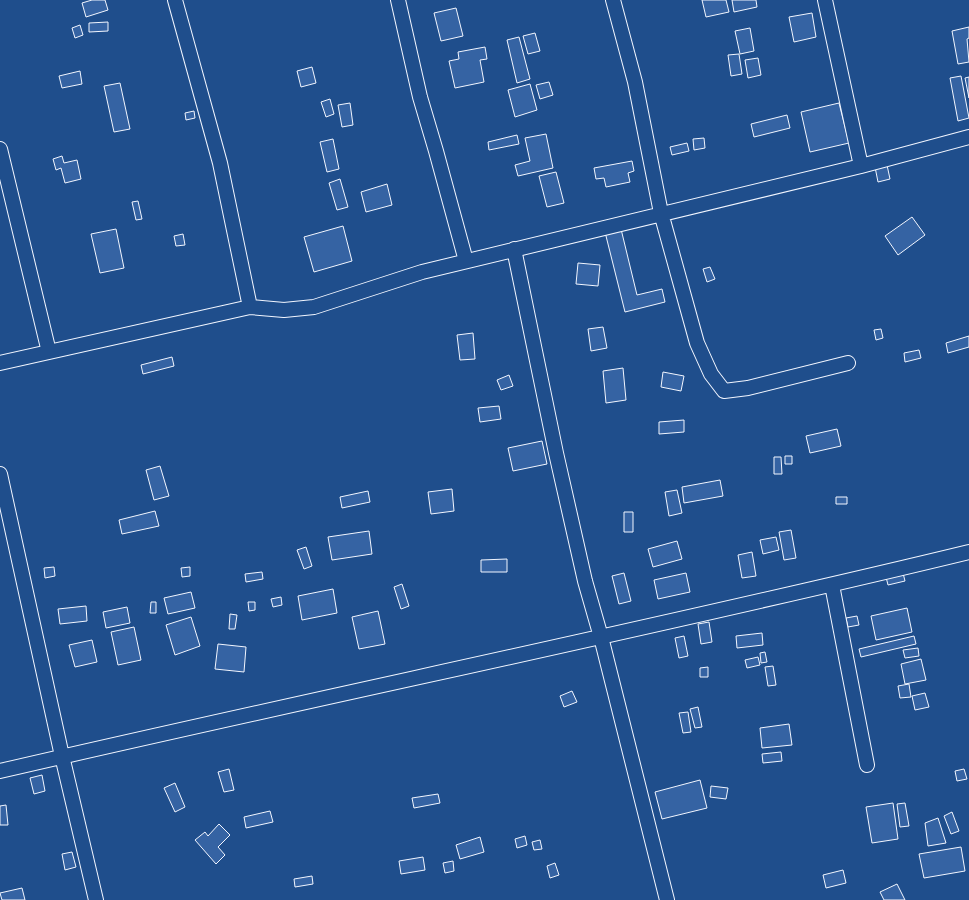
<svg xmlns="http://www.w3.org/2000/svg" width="969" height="900" font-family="'Source Sans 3',sans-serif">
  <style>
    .building { fill: #3563a3; stroke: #f2f6ff }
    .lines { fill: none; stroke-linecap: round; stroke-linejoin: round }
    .street-casing { stroke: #f2f6ff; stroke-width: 16 }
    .street { stroke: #1f4e8c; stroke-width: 14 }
  </style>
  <rect width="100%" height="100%" fill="#1f4e8c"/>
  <path class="building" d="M92,0H105L108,10L86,17L82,3Z
    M702,0H726L729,12L706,17Z
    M732,0H756L757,7L734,12Z
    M456,8L463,36L441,41L434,13Z
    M812,13L816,37L794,42L789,17Z
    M108,22V31L89,32V23Z
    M80,25L83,35L75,38L72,28Z
    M969,27V38L967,39L969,62L958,64L952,31Z
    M750,28L754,51L740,54L735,31Z
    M535,33L540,51L528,54L523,36Z
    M519,37L530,79L517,83L507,40Z
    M485,47L487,59L480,60L484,82L455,88L449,61L459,59L458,52Z
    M739,54L742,74L731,76L728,55Z
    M758,58L761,75L748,78L745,60Z
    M312,67L316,83L301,87L297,71Z
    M80,71L82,84L62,88L59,76Z
    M961,76L969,118L958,121L950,78Z
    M969,77V98L965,78Z
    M549,82L553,95L540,99L536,85Z
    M120,83L130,129L114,132L104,86Z
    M530,84L537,110L515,117L508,90Z
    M330,99L334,114L326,117L321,102Z
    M350,103L353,125L342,127L338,105Z
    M839,103L849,143L810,152L801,112Z
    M194,111L195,118L186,120L185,113Z
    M787,115L790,128L754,137L751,124Z
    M546,134L553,168L518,176L515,165L530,161L525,138Z
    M517,135L519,144L489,150L488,142Z
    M704,138L705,148L694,150L693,139Z
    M333,139L339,169L327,172L320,142Z
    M687,143L689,151L672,155L670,147Z
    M62,156L64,163L77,160L81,179L65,183L61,168L56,170L53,159Z
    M632,161L634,171L628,173L630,182L606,187L604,178L596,179L594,168Z
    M887,165L890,179L878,182L875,167Z
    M556,172L564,203L547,207L539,176Z
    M340,179L348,207L337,210L329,183Z
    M387,184L392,205L366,212L361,192Z
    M138,201L142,219L136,220L132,202Z
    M912,217L925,235L898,255L885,236Z
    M343,226L352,261L314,272L304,237Z
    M116,229L124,268L100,273L91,234Z
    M621,229L637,295L662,289L665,302L625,312L605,232Z
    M183,234L185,245L176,246L174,236Z
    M578,263L600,265L598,286L576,284Z
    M710,267L715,279L707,282L703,269Z
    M603,327L607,348L591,351L588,329Z
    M881,329L883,338L876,340L874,330Z
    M473,333L475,359L460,360L457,335Z
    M969,336V347L948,353L946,343Z
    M919,350L921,358L905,362L904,353Z
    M172,357L174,366L143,374L141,365Z
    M623,368L626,400L606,403L603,371Z
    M663,372L684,376L681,391L661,387Z
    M509,375L513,386L501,390L497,380Z
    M499,406L501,419L480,422L478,408Z
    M684,420V432L659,434V422Z
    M837,429L841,446L810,453L806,436Z
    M542,441L547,464L513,471L508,448Z
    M785,456H792V464H785Z
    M774,457H781L782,474H774Z
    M160,466L169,496L154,500L146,470Z
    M720,480L723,496L684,503L682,487Z
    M452,489L454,511L431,514L428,492Z
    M677,490L682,513L669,516L665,492Z
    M368,491L370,502L342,508L340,497Z
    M836,497H847V504H836Z
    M155,511L159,526L122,534L119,520Z
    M624,512H633V532H624Z
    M791,530L796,558L784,560L779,532Z
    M369,531L372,554L332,560L328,537Z
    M776,537L779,550L763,554L760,540Z
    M677,541L682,559L653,567L648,549Z
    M306,547L312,566L304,569L297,550Z
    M752,552L756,576L742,578L738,555Z
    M507,559V572H481V560Z
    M54,567L55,576L45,578L44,568Z
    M190,567V576L182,577L181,568Z
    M262,572L263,579L246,582L245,574Z
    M624,573L631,601L619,604L612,576Z
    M686,573L690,592L658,599L654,580Z
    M903,573L905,581L888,585L886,577Z
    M402,584L409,606L401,609L394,587Z
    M333,589L337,613L302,620L298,596Z
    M191,592L195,608L168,614L164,598Z
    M281,597L282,605L273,607L271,599Z
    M151,602H156V613H150Z
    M248,602H255V610L249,611Z
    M86,606L87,621L60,624L58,609Z
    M127,607L130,623L106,628L103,612Z
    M907,608L912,632L876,640L871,616Z
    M378,611L385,644L359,649L352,617Z
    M230,614L237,615L235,629H229Z
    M857,616L859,625L848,627L846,618Z
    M191,617L200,646L175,655L166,625Z
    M709,622L712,642L701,644L698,624Z
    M134,627L141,660L118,665L111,632Z
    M762,633L763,645L737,648L736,636Z
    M684,636L688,656L679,658L675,638Z
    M914,636L916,644L861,657L859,649Z
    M92,640L97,662L75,667L69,645Z
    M218,644L246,647L244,672L215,669Z
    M918,648L919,656L905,658L903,650Z
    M765,652L767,662L761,663L760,653Z
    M758,657L760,665L747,668L745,660Z
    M921,659L926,680L905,684L901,664Z
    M773,666L776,685L768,686L765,667Z
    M708,667V677H700V668Z
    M909,684L911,697L900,698L898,686Z
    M572,691L577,702L564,707L560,696Z
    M925,693L929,707L915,710L912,696Z
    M698,707L702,727L695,728L690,709Z
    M688,712L691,732L683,733L679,713Z
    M789,724L792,745L762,748L760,728Z
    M781,752L782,761L763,763L762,754Z
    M229,769L234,790L224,792L218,772Z
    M964,769L967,779L957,781L955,771Z
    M42,775L45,791L34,794L30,778Z
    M700,780L707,808L662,819L655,792Z
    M175,783L185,807L175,812L164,788Z
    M711,786L728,788L726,799L710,797Z
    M438,794L440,803L414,808L412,798Z
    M893,803L898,839L872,843L866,807Z
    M905,803L909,826L900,827L897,804Z
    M6,805L8,825H0V806Z
    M270,811L273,822L246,828L244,817Z
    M952,812L959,831L951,834L944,816Z
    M938,818L946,843L928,846L925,823Z
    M219,824L230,835L218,847L225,855L216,864L195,840L205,832L208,836Z
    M525,836L527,845L517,848L515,839Z
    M480,837L484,852L460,859L456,845Z
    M540,840L542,849L534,850L532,842Z
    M961,847L965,871L924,878L919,854Z
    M72,852L76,867L65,870L62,854Z
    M423,857L425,870L401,874L399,861Z
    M453,861L454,871L445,873L443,863Z
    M555,863L559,875L550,878L547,866Z
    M843,870L846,883L826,888L823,875Z
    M312,876L313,884L295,887L294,879Z
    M897,884L905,900H884L880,892Z
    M22,888L25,900H2L0,893Z"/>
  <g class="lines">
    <defs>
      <path id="street" d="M175,0L220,163L250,307
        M398,0L420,97L436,151L466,261
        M613,0L635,82L661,213L697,343L711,374L724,391L748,388L848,363
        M0,149L49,352
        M861,166L969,137
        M514,249L556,453L585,581L601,637L667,900
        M0,363L250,307L284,310L314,307L422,272L861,166L825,0
        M0,474L62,756L96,900
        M832,585L867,765
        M0,771C323,696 647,630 969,552"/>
    </defs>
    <use href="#street" class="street-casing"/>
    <use href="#street" class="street"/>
  </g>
</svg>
